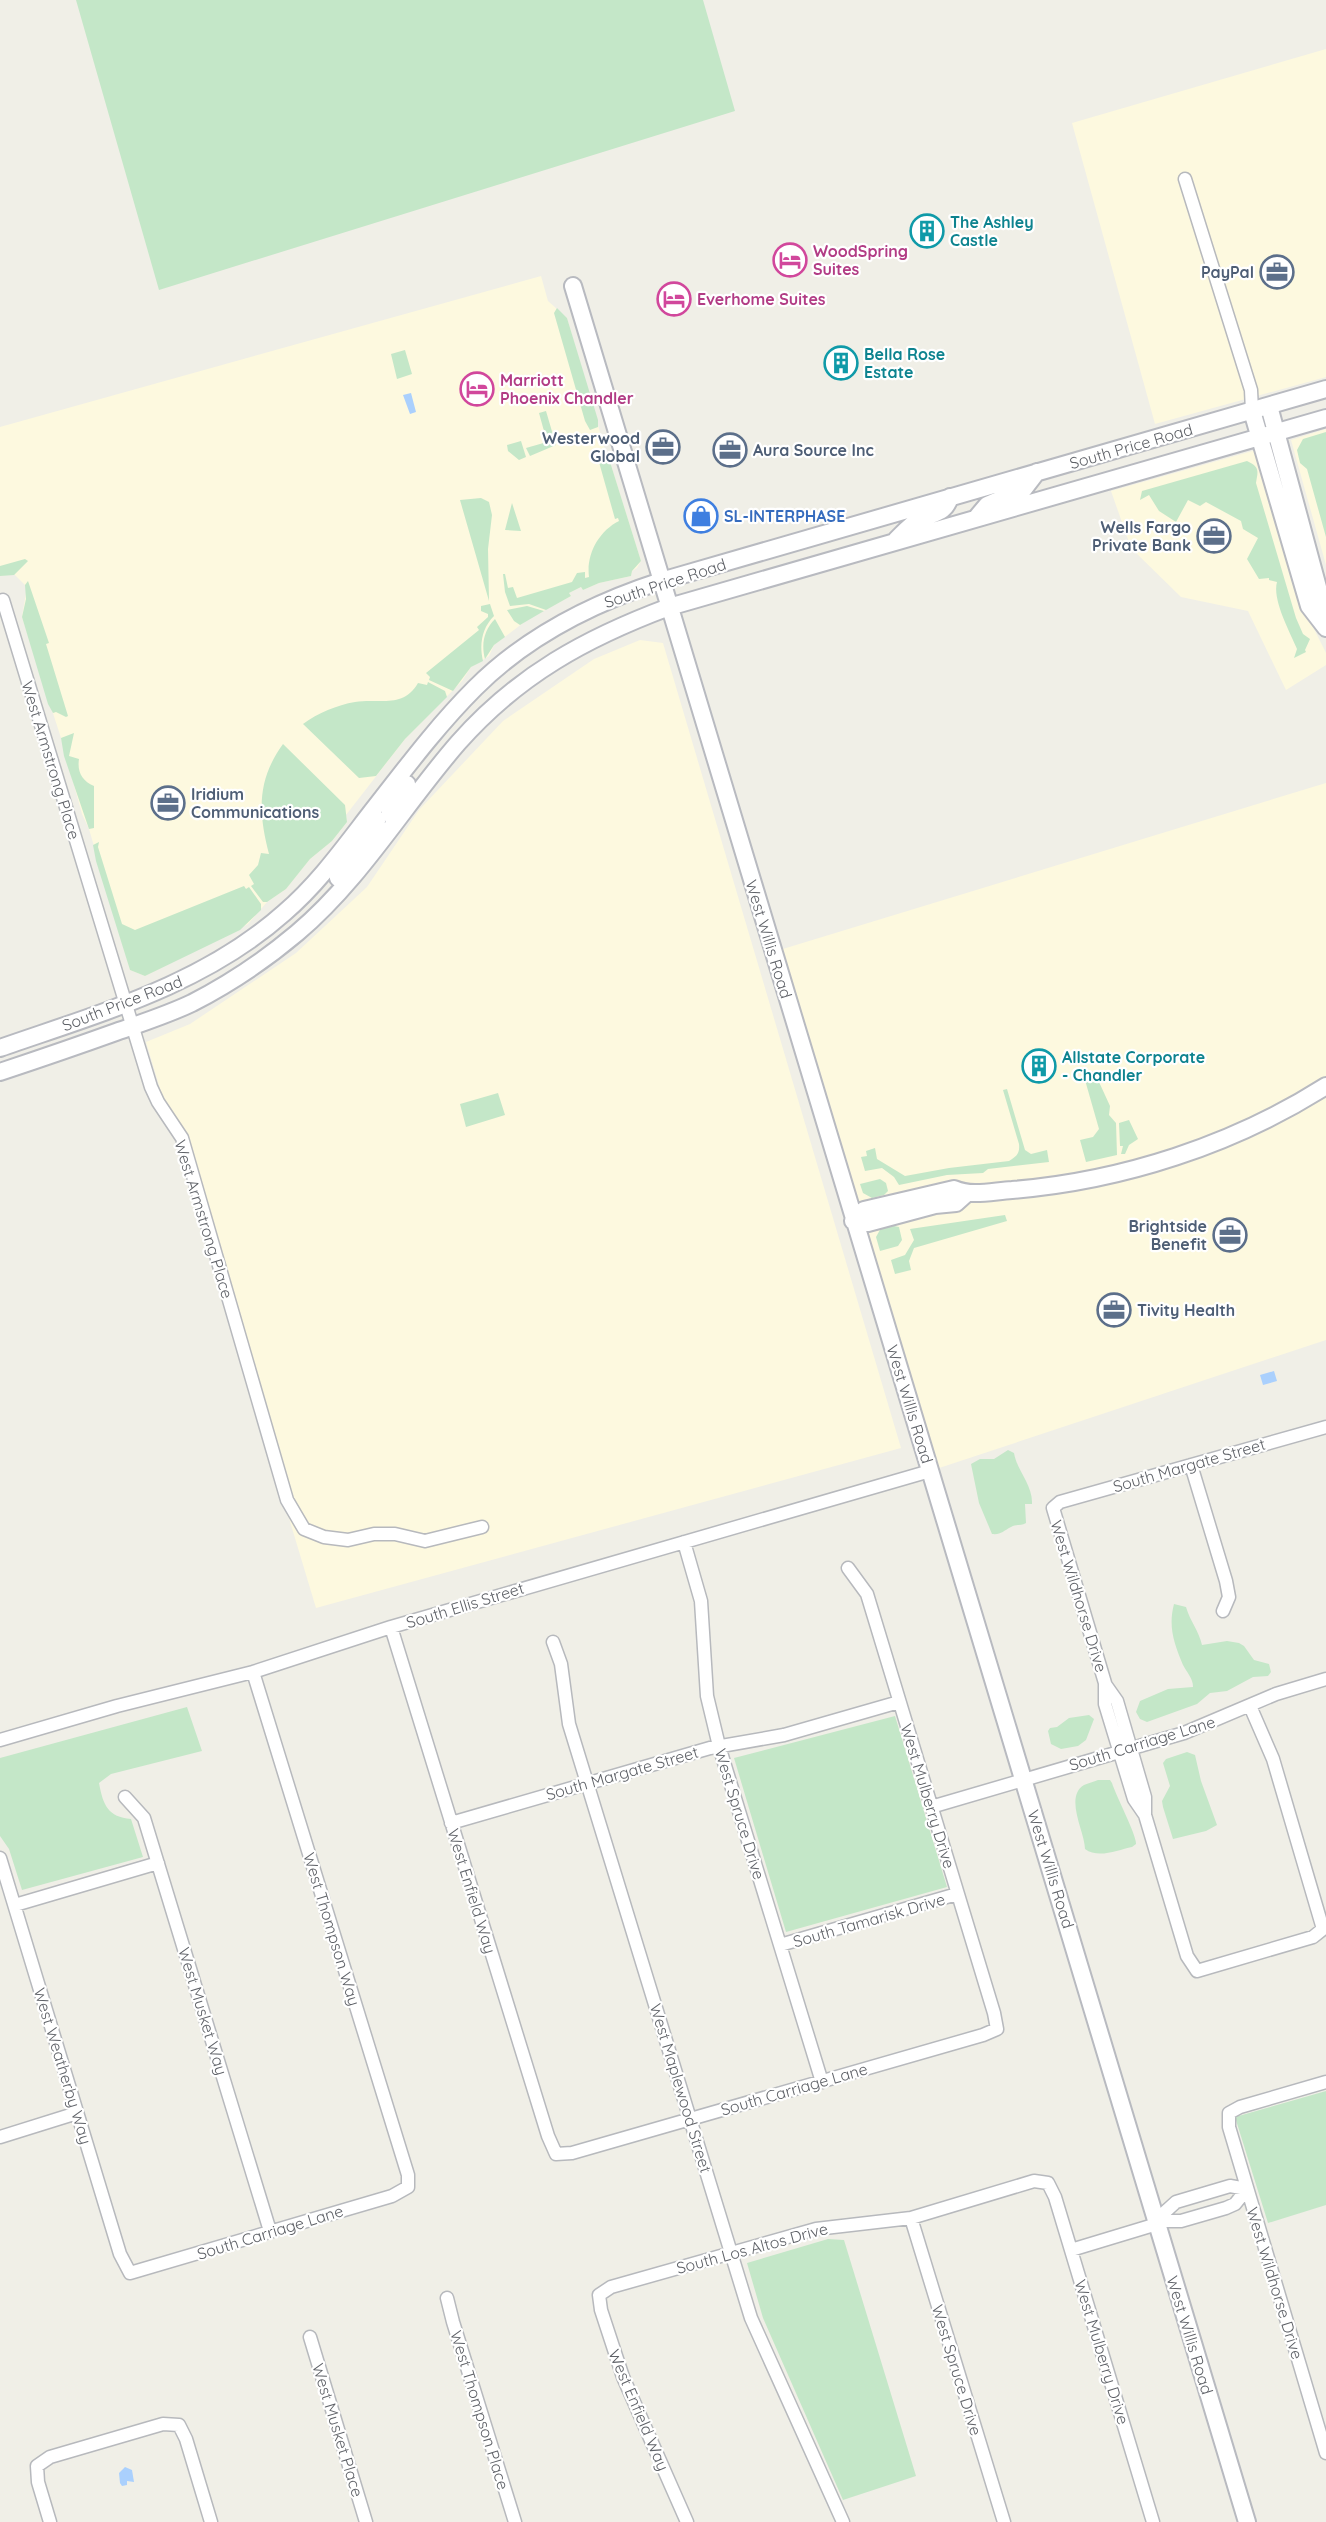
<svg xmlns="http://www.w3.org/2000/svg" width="1326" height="2522" font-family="Quicksand,sans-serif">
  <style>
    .commercial { fill: #fdf9df }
    .green { fill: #c4e7c8 }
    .water { fill: #aad0fd }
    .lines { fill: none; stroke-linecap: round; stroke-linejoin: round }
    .street-casing { stroke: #b7b9bd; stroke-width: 15 }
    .secondary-casing { stroke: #b8bac0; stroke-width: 20 }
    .street { stroke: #fff; stroke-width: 12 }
    .secondary { stroke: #fff; stroke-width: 16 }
    .labels { text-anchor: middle; stroke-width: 4.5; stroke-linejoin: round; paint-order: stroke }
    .culture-label { font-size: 16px; font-weight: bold; fill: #0d838f; stroke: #fff; text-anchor: start }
    .hotel-label { font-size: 16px; font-weight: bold; fill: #b23c85; stroke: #fff; text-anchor: start }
    .service-label { font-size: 16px; font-weight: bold; fill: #4e5e75; stroke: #fff; text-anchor: end }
    .street-label { font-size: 16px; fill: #5e6167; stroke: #fff }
    .shop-label { font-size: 16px; font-weight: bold; fill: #366cbe; stroke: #fff; text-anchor: start }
  </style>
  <rect width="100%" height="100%" fill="#f0efe7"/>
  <path class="commercial" d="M1326,49V377L1155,424L1072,123Z
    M541,276L548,301L567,318L606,453L611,465L641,561L637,568L632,571L631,576L599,583L583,590L581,587L569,593L571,596L527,620L494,645L489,656L471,667L462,681L405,739L346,815L347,822L332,841L310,859L286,889L267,902L248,924L145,976L130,970L89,829L82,814L61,738L22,617L27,587L13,573L0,576V427Z
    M1326,429V565L1291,440Z
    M1256,450L1294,589L1326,653V665L1286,690L1248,611L1181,597L1131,548L1111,491Z
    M640,640L663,643L901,1448L316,1608L146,1042L190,1024L296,953L367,887L419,810L503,721L594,659Z
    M1326,783V1340L930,1471L773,952Z"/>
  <path class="green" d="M76,0H703L735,111L159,290Z
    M557,308L567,318L598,420V427L590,430L585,421L554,313Z
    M405,350L412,374L397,379L391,354Z
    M546,411L556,445L530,456L526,448L547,442L539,413Z
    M1326,432V537L1307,469L1300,463L1297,450L1303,439Z
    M521,441L526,457L519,460L508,451L507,445Z
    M601,453H606L611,465L641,561L632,571L631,576L599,583L583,590L581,587L569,593L571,596L546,610L529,604L510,606L505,592L503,574H505L508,588L513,587L517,598L572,582L577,573L585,572V578L589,577C586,554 599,531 619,521L618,518L615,519L597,455Z
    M1247,461C1260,467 1258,471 1256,483L1296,618L1303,634L1310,639L1305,650L1306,652L1294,658L1297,649C1290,632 1272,600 1277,582L1269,580V578L1259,579L1247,559L1258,538L1243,529L1241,521L1206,502L1200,506L1188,500L1176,522L1159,511L1149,495L1140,500L1142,491Z
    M481,498L489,502L492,515L488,549L489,601L460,500Z
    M512,503L521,531L505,530Z
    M25,559L28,561L14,575L0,576V566Z
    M28,581L49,643L46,644L68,716L66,717L56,712L53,713L48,704L22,617L26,599L25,585Z
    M490,604L494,616C482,628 479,644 483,661L471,667L453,691L429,680L430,677L426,673L479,630L477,627L488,617V614L481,611V606Z
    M527,606L544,611L520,625L514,621L507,610Z
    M495,619L505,637L494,645L485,659C481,644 484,630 495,619Z
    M428,682L445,691L447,697L405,739L376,776L359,778L303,724C318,713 337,705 355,702C379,698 403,709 418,683L427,685Z
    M74,733L69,756L79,759C77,772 82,781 94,786V828L89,829L64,756L61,738Z
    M283,744L345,805L347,822L332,841L310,859L286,889L267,902H263L251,886L254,884L249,875L258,865L261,853L269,854C258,812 257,780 283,744Z
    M99,842L98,847L122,924L135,930L244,886L246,889L249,887L261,904V910L240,930L145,976L130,970L96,861L93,845Z
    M1094,1071L1110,1106L1109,1115L1116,1123L1117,1155L1086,1162L1080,1140L1093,1137L1099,1129L1083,1073Z
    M1007,1089L1025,1150L1031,1154L1047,1150L1049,1162L988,1169L983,1173L947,1175L899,1185L894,1177L882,1168L865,1171L861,1157L867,1156L866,1151L875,1148L877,1159L905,1176L949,1168L1009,1161C1017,1156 1020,1153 1019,1144L1003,1090Z
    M498,1093L505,1115L466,1127L460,1104Z
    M1129,1120L1138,1139L1129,1145L1125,1154H1121L1123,1146H1120L1119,1123Z
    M880,1179L886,1183L888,1191L884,1195L872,1198L863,1193L860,1184Z
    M1005,1215L1007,1221L914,1248L909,1261L911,1270L895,1274L891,1260L905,1255L914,1240L910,1229Z
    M889,1225L899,1227L902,1240L898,1246L880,1251L876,1237L881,1228Z
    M1008,1450L1014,1453C1017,1471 1033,1485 1032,1504H1025L1026,1523C1021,1526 1017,1524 1011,1527C1003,1531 1001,1535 992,1534L979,1503L971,1464L980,1459H994Z
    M1174,1604L1186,1607C1190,1621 1199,1631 1202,1645L1227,1641L1239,1643L1244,1646L1254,1660L1269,1664L1271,1672L1268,1676L1253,1677L1227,1691L1210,1693L1197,1704L1147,1722L1140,1719L1136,1712L1140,1701L1168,1689L1193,1687C1193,1678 1187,1673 1183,1665C1174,1643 1168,1627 1174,1604Z
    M187,1707L202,1751L111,1774L99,1783C103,1805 108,1817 131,1819L143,1857L22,1890L9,1849L0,1836V1758Z
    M1089,1715L1094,1719L1086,1740L1078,1746L1061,1749L1051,1744L1048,1731L1050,1728L1057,1727L1069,1718Z
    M895,1716L947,1887L786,1932L734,1758Z
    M1187,1752L1195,1755L1201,1781L1217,1825L1206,1831L1173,1839L1163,1807L1162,1801L1170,1786L1163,1763L1166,1759Z
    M1098,1780H1110L1112,1783C1116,1796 1137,1836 1136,1844L1132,1847C1118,1850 1098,1859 1085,1849C1085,1832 1064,1797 1084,1785C1088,1783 1094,1782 1098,1780Z
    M1326,2091V2205L1268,2223L1235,2117Z
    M828,2239L844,2240L916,2476L843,2500L763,2318L747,2263Z"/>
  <path class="water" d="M411,393L416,412L410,414L403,395Z
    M1274,1371L1277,1381L1263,1385L1260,1375Z
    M125,2467L132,2470L134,2482L127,2481V2485L122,2486L120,2483L119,2473Z"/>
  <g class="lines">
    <defs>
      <path id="street" d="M1185,179L1251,390L1252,411
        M3,600L151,1087L158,1102L182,1138L287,1500L304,1529L324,1537L348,1540L374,1534H395L425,1541L482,1527
        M1191,1465L1226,1581L1229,1597L1223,1611
        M684,1542L701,1601L707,1696L719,1746L822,2082
        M391,1627L548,2136L556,2154L572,2153L983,2035L997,2029L994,2013L867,1594L848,1568
        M553,1642L561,1664L569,1724L751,2318L843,2522
        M1105,1684L1117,1701L1145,1797V1815
        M1250,1706L1273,1759L1323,1929L1313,1937L1197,1971L1187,1956L1145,1815L1134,1799L1105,1704V1683L1053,1508L1060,1502L1326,1427
        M0,1740L117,1706L253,1672L391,1627L930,1471
        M125,1797L144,1818L270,2231
        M931,1807L1184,1733L1276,1694L1326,1679
        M451,1823L710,1748L784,1735L899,1702
        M0,1858L120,2254L130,2273L392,2196L408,2187V2175L253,1672
        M15,1905L158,1863
        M780,1945L957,1894
        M1326,2082L1240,2107L1229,2113V2127L1326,2453
        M0,2137L77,2113
        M1230,2186L1247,2189L1235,2204L1226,2208L1181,2221H1155L1176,2202Z
        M911,2218L1004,2522
        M1071,2250L1157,2224
        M447,2298L453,2322L515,2522
        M310,2337L366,2522
        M50,2522L38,2482L37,2466L50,2457L163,2424L179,2425L186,2439L211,2522
        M687,2522L623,2377L601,2310L599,2295L611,2287L816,2229L911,2218L1034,2181L1048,2183L1055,2197L1153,2522"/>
      <path id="secondary" d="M573,286L1247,2522
        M1269,406L1322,602L1324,624
        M1252,411L1309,606L1326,628
        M977,517L987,505L1024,489L1037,472
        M896,540C903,533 911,524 919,520C933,512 945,515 950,497
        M395,823L390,812L396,799L407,784
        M338,878L376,826L377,821L372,811
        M0,1048C100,1013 203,985 284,913C319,883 345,846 373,810C405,769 437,726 475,688C526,637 593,603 661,581L1326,389
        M0,1072C39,1059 77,1046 116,1032C141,1023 167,1015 192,1003C229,984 265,960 297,933C361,879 404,805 458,743C518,675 586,638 669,607L1326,418
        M853,1221L864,1210L954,1189C972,1197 993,1191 1012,1190C1122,1181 1233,1145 1326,1086
        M853,1221L868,1223L935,1205L956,1203L966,1194"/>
    </defs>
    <use href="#street" class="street-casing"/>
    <use href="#secondary" class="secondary-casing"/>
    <use href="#street" class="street"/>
    <use href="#secondary" class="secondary"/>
  </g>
  <defs>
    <symbol id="building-ring" viewBox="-11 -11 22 22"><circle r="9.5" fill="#fff" stroke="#0f9aa8" stroke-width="1.5"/><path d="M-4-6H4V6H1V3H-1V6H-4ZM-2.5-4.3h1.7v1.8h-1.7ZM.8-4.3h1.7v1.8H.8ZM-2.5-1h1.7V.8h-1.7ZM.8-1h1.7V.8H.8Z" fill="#0f9aa8"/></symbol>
    <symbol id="hotel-ring" viewBox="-11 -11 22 22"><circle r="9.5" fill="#fff" stroke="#d1479c" stroke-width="1.5"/><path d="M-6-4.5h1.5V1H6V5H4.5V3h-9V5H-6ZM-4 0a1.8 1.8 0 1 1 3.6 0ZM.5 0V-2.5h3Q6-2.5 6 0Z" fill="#d1479c"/></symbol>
    <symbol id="office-ring" viewBox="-11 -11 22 22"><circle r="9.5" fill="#fff" stroke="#5c6f8a" stroke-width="1.5"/><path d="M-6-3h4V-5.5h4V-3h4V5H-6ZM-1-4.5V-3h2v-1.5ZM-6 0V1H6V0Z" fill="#5c6f8a"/></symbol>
    <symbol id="shop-ring" viewBox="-11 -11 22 22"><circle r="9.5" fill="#fff" stroke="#3f7fe0" stroke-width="1.5"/><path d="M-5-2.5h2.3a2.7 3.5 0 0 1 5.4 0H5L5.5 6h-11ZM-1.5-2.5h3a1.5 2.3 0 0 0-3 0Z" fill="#3f7fe0"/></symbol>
  </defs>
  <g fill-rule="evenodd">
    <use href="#building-ring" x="908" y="212" width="38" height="38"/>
    <use href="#hotel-ring" x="771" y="241" width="38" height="38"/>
    <use href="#office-ring" x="1258" y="253" width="38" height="38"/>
    <use href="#hotel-ring" x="655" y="280" width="38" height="38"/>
    <use href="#building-ring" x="822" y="344" width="38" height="38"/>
    <use href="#hotel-ring" x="458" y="370" width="38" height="38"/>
    <use href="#office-ring" x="644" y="428" width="38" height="38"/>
    <use href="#office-ring" x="711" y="431" width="38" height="38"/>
    <use href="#shop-ring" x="682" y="497" width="38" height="38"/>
    <use href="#office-ring" x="1195" y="517" width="38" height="38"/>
    <use href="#office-ring" x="149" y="784" width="38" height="38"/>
    <use href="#building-ring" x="1020" y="1047" width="38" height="38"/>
    <use href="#office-ring" x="1211" y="1216" width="38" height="38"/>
    <use href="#office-ring" x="1095" y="1291" width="38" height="38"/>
  </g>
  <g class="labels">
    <g class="culture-label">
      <text x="950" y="228">The Ashley<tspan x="950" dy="18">Castle</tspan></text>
      <text x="864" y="360">Bella Rose<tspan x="864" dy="18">Estate</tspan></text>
      <text x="1062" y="1063">Allstate Corporate<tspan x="1062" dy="18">- Chandler</tspan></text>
    </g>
    <g class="hotel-label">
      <text x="813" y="257">WoodSpring<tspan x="813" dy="18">Suites</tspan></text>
      <text x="697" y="305">Everhome Suites</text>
      <text x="500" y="386">Marriott<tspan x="500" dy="18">Phoenix Chandler</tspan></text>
    </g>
    <g class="service-label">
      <text x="1254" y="278">PayPal</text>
      <text x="640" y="444">Westerwood<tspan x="640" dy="18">Global</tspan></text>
      <text x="753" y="456" text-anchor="start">Aura Source Inc</text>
      <text x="1191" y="533">Wells Fargo<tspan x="1191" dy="18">Private Bank</tspan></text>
      <text x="191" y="800" text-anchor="start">Iridium<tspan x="191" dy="18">Communications</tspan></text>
      <text x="1207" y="1232">Brightside<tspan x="1207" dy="18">Benefit</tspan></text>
      <text x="1137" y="1316" text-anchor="start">Tivity Health</text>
    </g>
    <g class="street-label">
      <text transform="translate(1131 446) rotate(-16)" y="6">South Price Road</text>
      <text transform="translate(665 583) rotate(-18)" y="6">South Price Road</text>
      <text transform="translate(51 760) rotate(73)" y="6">West Armstrong Place</text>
      <text transform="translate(769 939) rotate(73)" y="6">West Willis Road</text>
      <text transform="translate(122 1003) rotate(-21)" y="6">South Price Road</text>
      <text transform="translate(204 1219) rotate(73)" y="6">West Armstrong Place</text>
      <text transform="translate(910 1404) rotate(73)" y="6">West Willis Road</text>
      <text transform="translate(1189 1465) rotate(-16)" y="6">South Margate Street</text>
      <text transform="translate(1079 1596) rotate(73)" y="6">West Wildhorse Drive</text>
      <text transform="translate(465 1605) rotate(-17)" y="6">South Ellis Street</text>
      <text transform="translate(1142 1743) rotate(-17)" y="6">South Carriage Lane</text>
      <text transform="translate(622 1773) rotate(-16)" y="6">South Margate Street</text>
      <text transform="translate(928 1796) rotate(73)" y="6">West Mulberry Drive</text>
      <text transform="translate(740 1814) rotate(73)" y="6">West Spruce Drive</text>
      <text transform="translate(1051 1869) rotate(73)" y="6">West Willis Road</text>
      <text transform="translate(472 1891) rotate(73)" y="6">West Enfield Way</text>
      <text transform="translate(869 1920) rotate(-16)" y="6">South Tamarisk Drive</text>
      <text transform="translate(332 1929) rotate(73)" y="6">West Thompson Way</text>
      <text transform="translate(203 2011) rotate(73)" y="6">West Musket Way</text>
      <text transform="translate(63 2066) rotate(73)" y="6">West Weatherby Way</text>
      <text transform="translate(681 2088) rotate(73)" y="6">West Maplewood Street</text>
      <text transform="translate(794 2089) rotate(-16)" y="6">South Carriage Lane</text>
      <text transform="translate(270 2232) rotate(-17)" y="6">South Carriage Lane</text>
      <text transform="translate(752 2248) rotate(-15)" y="6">South Los Altos Drive</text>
      <text transform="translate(1275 2283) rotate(73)" y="6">West Wildhorse Drive</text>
      <text transform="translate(1190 2335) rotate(73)" y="6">West Willis Road</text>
      <text transform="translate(1102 2352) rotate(73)" y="6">West Mulberry Drive</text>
      <text transform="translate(957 2370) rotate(73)" y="6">West Spruce Drive</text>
      <text transform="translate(480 2410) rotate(73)" y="6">West Thompson Place</text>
      <text transform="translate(639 2410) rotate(67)" y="6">West Enfield Way</text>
      <text transform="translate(338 2430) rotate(73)" y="6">West Musket Place</text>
    </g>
    <g class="shop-label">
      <text x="724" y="522">SL-INTERPHASE</text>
    </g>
  </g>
</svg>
